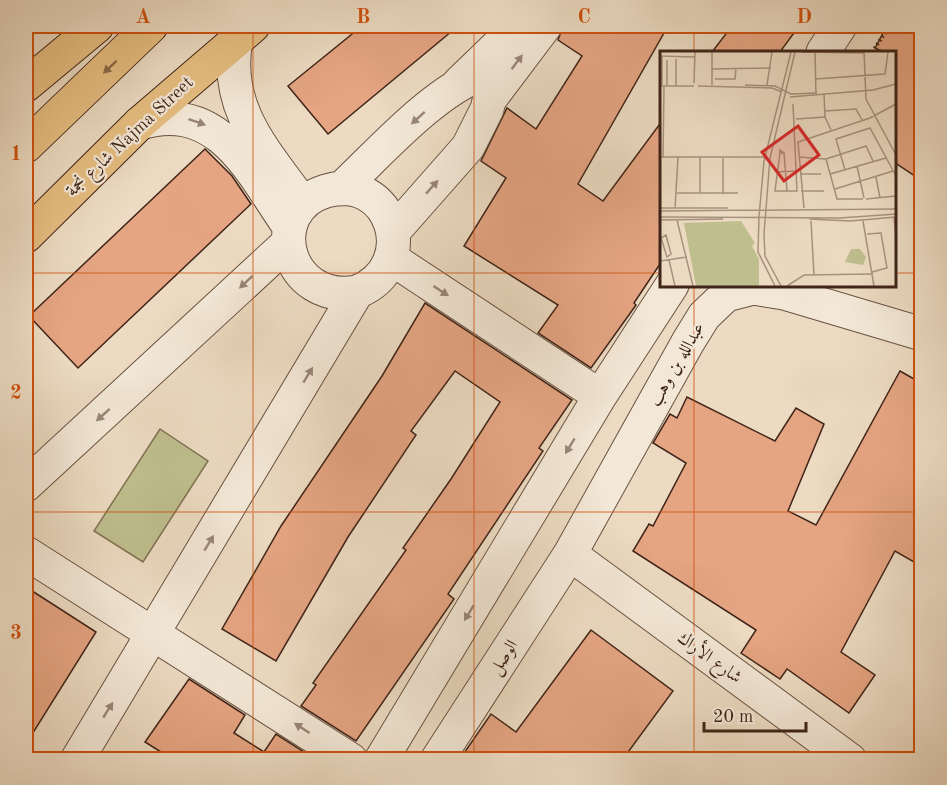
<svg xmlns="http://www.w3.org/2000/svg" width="947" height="785" font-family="'Old Standard TT',Amiri,serif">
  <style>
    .green { fill: #bfbe8e; stroke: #7f7153; stroke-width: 1.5 }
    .building { fill: #e5a482; stroke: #3f2418; stroke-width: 1.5 }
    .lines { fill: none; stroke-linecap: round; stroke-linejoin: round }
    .minor-casing { stroke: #6a5242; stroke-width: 35 }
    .major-casing { stroke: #3f2418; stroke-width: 35 }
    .path { stroke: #3f2418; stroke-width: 4; stroke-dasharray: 1.5 3; stroke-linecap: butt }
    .minor { stroke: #f3e8d7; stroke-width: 33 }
    .major { stroke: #e6be81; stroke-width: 33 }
    .oneway { fill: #998678 }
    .oneway2 { fill: #8a6947 }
    .grid { fill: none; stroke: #cf510e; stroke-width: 1.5; stroke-opacity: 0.55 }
    .labels { text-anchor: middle; stroke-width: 4.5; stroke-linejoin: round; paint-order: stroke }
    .street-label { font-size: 18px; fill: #3f2418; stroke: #f3e8d7 }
    .inset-road { fill: none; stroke: #a7927e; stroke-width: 1.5 }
    .view { fill: #d62828; fill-opacity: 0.15; stroke: #d62828; stroke-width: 3 }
    .inset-edge { fill: none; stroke: #3f2418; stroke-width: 3 }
    .neatline { fill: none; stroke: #cf510e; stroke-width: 2 }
    .grid-label { font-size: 20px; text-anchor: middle; font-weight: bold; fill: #cf510e }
  </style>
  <rect width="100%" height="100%" fill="#ecdbc2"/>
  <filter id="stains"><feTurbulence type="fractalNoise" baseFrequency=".00333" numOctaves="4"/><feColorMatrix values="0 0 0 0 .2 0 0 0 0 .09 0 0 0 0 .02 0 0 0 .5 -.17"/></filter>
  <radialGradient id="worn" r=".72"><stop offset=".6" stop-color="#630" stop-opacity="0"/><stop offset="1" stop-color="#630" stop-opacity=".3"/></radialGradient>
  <path class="green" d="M160,429L208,461L143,562L94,531Z"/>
  <path class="building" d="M362,26H458L328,134L288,86Z
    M563,26H668L578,184L603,201L662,121V261L634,303L636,305L591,368L538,333L558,305L464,246L506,178L481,161L507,108L536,129L582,56L558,40Z
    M732,26H799L780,52H712Z
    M887,26H921V180L894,162V52H883L875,48Z
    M205,149L232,176L251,204L78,368L29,316Z
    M425,303L572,400L539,448L543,451L448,594L454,599L356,741L301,706L316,685L313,683L406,550L403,548L451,479L500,402L455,371L411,431L416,435L348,537L276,661L222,629L281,526L382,376Z
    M900,371L921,383V566L895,551L841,652L875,675L849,713L787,669L780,679L741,653L756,630L633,551L649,524L653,526L686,463L653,443L670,414L677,418L687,397L775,441L796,408L824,424L788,511L816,525Z
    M26,587L96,632L26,744Z
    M591,630L673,691L623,759H460L491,714L516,732Z
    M189,679L245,715L234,733L264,752L276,734L315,759H172L145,742Z"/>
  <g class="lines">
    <defs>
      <path id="minor" d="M236,40C223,109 266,152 303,204
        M823,52L840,26
        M459,83L518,26
        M490,99L545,26
        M140,123C220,99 252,174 290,228
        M341,189C379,153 434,91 482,74L491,80L493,85L487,109L468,147L394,231
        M392,259L600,396
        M26,485L289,242
        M26,553L351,760
        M570,554L850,760
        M77,760L357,292C423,265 391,172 326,191C261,211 287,305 357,292
        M381,760L600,396L672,285
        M437,760L570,554L688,342L704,316L726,295L753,288L784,293L922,334"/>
      <path id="major" d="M26,85L97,26
        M26,146L151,26
        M26,236L140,123L253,26"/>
    </defs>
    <use href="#minor" class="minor-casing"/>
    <use href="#major" class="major-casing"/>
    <path class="path" d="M872,52L890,26"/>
    <use href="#minor" class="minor"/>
    <use href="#major" class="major"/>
  </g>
  <defs><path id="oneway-solid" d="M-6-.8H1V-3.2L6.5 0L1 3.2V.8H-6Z" transform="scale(1.5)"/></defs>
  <g class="oneway">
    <use href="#oneway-solid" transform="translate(517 62) rotate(-53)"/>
    <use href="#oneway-solid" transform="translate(418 118) rotate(138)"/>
    <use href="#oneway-solid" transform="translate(197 122) rotate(19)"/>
    <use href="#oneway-solid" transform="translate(432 187) rotate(-48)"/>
    <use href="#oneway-solid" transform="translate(246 282) rotate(137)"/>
    <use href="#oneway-solid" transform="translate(441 291) rotate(33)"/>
    <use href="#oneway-solid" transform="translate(308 375) rotate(-59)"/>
    <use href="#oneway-solid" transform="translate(103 415) rotate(138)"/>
    <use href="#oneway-solid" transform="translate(570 446) rotate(121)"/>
    <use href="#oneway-solid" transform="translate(209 543) rotate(-59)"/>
    <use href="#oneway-solid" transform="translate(469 613) rotate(121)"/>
    <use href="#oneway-solid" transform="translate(108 710) rotate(-58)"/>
    <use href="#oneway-solid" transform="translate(302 728) rotate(-147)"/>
  </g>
  <use class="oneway2" href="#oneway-solid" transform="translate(110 67) rotate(137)"/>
  <path class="grid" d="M253,26V760M474,26V760M694,26V52M26,273H662M894,273H922M694,285V760M26,512H922"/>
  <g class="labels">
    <g class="street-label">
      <text transform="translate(129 136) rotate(-43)" y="6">شارع نجمة Najma Street</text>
      <text transform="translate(676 364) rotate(-60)" y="6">عبدالله بن وهب</text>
      <text transform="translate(503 657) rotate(-57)" y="6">الوصل</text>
      <text transform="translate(710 657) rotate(36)" y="6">شارع الأراك</text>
    </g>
  </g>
  <g transform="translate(660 51)">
    <rect width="236" height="236" fill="#ecdbc2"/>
    <path d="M81,170L95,192L92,195L99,208V235H36L24,172ZM191,198H200L206,206L203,214L185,211Z" fill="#bfbe8e"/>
    <path class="inset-road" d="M141,1L204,2M155,1L156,44M204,1L206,48L236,104M0,5L35,6M2,5V35M16,8V35M52,18L111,17M55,28H75L76,17M155,28L225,23L228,1M34,32L35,1M52,34V1M85,34L115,35L131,43L157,42M107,34L112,1M0,35H34M7,35V9M38,35L112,37L122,41M164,43L165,66L171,79M130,46L213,39L236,33M165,60L196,58L202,69M136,68L165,66M120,102L115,140H137L133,53M124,102L120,99V102H124L127,140M0,106H105M3,106L4,35M139,106L166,108M166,108L177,148H203M166,108L206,95L213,110M197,115L204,147M185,119L176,88L210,77L236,125M116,121L137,120M140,123H161M170,123L226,107M216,126L220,147M175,138L233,120M141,140H164M17,142H78M40,142V106M63,143V107M206,148L236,145M0,157H68M15,157L18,106M144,157L138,91L210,67L236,53M0,160L236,158M0,166L180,167L236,163M234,166L236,188M149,168L190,170L236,166M0,169L63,168M17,169L33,235M151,170L154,224M203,170L214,235M207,183L221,182L227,217L212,221M6,184L11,203L7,206L1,187ZM9,209L15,235M0,210L27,206M115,235L98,201L99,166L104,110L131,1M121,235L105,205L104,183L110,107L135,1M127,235L144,224L213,223"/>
    <path class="view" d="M138,75L159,104L124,130L102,101Z"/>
    <rect width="236" height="236" class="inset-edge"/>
  </g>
  <rect width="947" height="785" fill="none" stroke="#ecdbc2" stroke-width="66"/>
  <path d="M704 722v9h102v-9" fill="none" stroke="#3f2418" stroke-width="3"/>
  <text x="713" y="722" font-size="18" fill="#3f2418" stroke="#f3e8d7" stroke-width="4.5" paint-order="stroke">20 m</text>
  <rect x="33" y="33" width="881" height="719" class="neatline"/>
  <g class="grid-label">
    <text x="143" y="23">A</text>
    <text x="363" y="23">B</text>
    <text x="584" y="23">C</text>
    <text x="804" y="23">D</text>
    <text x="16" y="160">1</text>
    <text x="16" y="399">2</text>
    <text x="16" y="639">3</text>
  </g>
  <rect width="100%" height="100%" filter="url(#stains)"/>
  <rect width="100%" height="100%" fill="url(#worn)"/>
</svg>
